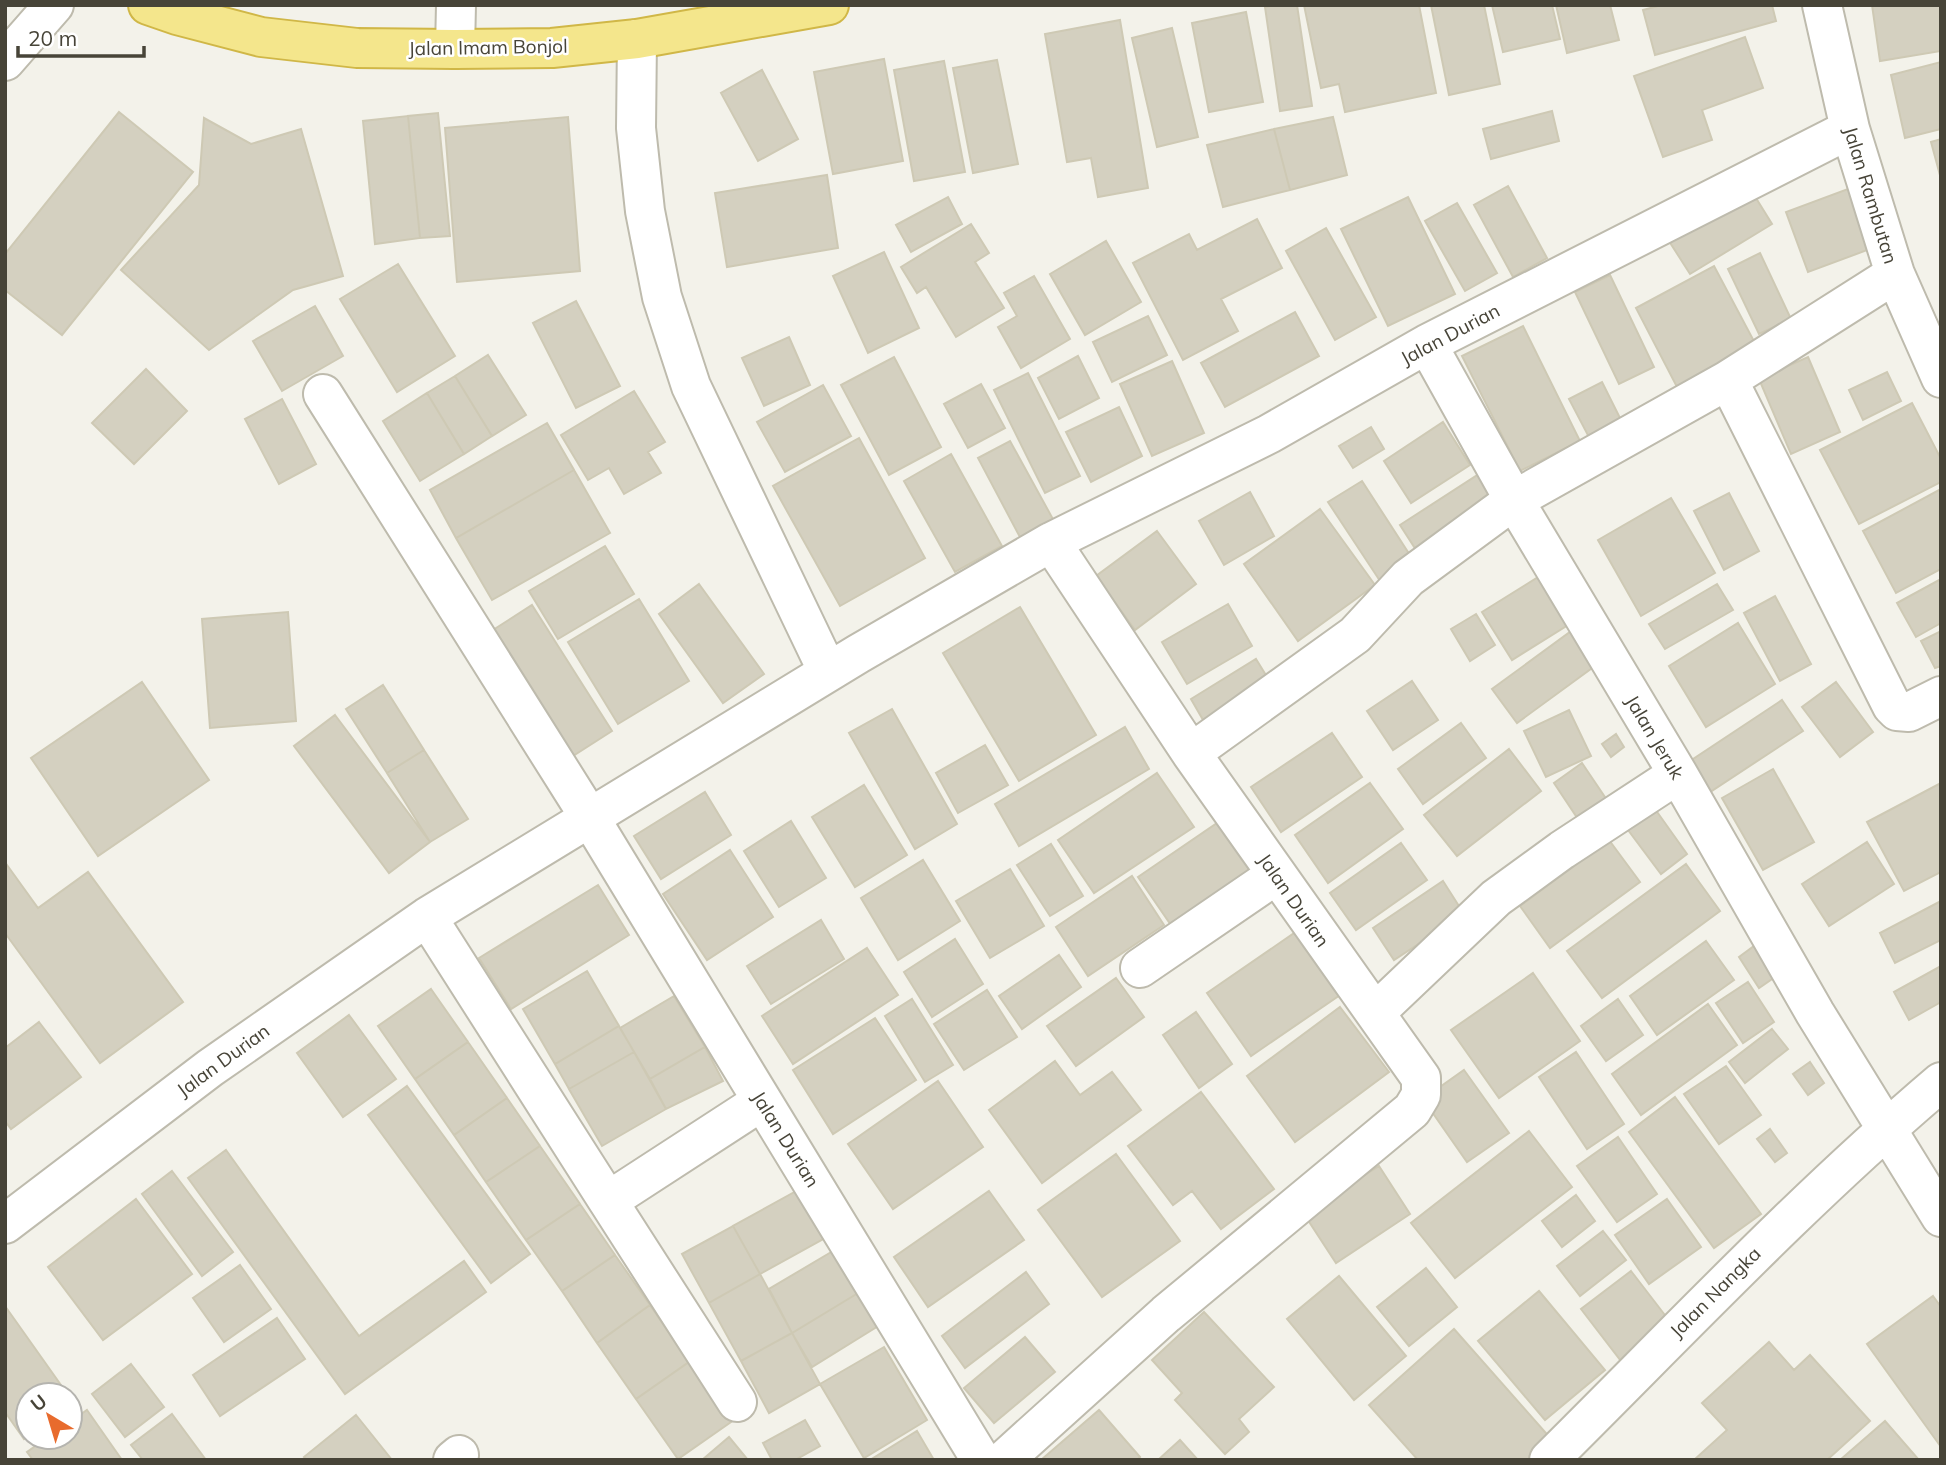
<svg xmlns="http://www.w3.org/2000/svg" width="1946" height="1465" font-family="Mulish,sans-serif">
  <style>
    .building { fill: #d4d0c0; stroke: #cec9b4; stroke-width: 2 }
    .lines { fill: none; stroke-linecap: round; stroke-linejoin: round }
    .minor-casing { stroke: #bebbad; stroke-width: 42 }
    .trunk-casing { stroke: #d0b747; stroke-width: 42 }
    .minor { stroke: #fff; stroke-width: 38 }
    .trunk { stroke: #f4e68c; stroke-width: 38 }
    .labels { text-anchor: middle; stroke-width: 5; stroke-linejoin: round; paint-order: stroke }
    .street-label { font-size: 19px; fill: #474438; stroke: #fff }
  </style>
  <rect width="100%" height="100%" fill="#f3f2ea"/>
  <path class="building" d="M1277,5H1297L1312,106L1280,111L1265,7Z
    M1304,5H1419L1436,93L1345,112L1339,84L1321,88Z
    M1431,5H1484L1500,84L1449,95Z
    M1492,5H1552L1560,39L1503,52Z
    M1556,5H1610L1619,40L1567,53Z
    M1662,5H1772L1776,21L1655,55L1643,10Z
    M1872,5H1941V51L1880,61Z
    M1246,12L1263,102L1209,112L1192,23Z
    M1120,20L1148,188L1098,197L1091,158L1067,162L1045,34Z
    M1172,28L1198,137L1157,147L1132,38Z
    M1745,37L1763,88L1702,110L1712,140L1663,157L1634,76Z
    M884,59L903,161L833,174L814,72Z
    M997,60L1018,164L973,173L953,68Z
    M944,61L965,172L914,181L894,70Z
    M1941,62V129L1905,138L1891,75Z
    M762,70L798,139L758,161L721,93Z
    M1552,111L1559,141L1491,159L1483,129Z
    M119,112L193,172L62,335L5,290V254Z
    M438,113L450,236L420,238L408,116Z
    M408,116L420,238L375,244L363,121Z
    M568,117L580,271L457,282L445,128Z
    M1333,117L1347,175L1290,190L1274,129Z
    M204,118L251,144L301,129L343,276L293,290L209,350L121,270L199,185Z
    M1274,129L1290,190L1223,207L1207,145Z
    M1941,139V179L1931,142Z
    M827,175L838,248L727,267L715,193Z
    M1508,186L1547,258L1513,277L1474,205Z
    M1856,186L1878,246L1808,272L1786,212Z
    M1751,190L1772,224L1690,274L1669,241Z
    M948,197L962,224L911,252L896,225Z
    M1408,197L1455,294L1388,326L1341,229Z
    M1457,203L1497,273L1465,291L1425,221Z
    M1257,219L1282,268L1221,299L1238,331L1183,360L1133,263L1189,234L1197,250Z
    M971,224L989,253L975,262L1004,308L956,337L926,287L917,293L901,267Z
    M1326,228L1376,317L1335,340L1286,251Z
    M1106,241L1141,302L1085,335L1050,274Z
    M884,252L919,328L868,353L833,276Z
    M1760,253L1791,319L1759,334L1728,269Z
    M398,264L455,356L397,392L340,299Z
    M1714,266L1756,345L1677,387L1636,308Z
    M1610,275L1654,367L1619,384L1575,292Z
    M1034,276L1070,339L1021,368L998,327L1017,316L1004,293Z
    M576,301L620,386L576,408L533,323Z
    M315,306L343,356L282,391L253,341Z
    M1295,312L1319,356L1225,407L1201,363Z
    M1148,316L1167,355L1112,382L1093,342Z
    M1523,326L1580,441L1520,471L1462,356Z
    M789,337L810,385L764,406L742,358Z
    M488,355L526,415L492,436L455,376Z
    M1078,356L1099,398L1059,419L1038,378Z
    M894,357L941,447L889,475L841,385Z
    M1808,357L1840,432L1791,454L1759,379Z
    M1172,361L1204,433L1152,456L1120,384Z
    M146,369L187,411L134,464L92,423Z
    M1887,372L1901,401L1863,420L1849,390Z
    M1028,373L1080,476L1045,493L994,390Z
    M455,376L492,436L464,454L427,393Z
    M1602,382L1623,424L1591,441L1569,399Z
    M981,384L1005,428L968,448L944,404Z
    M823,385L851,436L785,472L757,422Z
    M634,391L665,442L648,452L661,473L624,494L609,468L588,480L561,435Z
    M427,393L464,454L420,481L383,421Z
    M282,399L316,464L279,484L245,419Z
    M1912,403L1941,459V482L1859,524L1820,450Z
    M1119,407L1142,456L1091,482L1066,432Z
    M1443,422L1470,465L1411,503L1384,461Z
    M547,423L574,470L456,538L430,490Z
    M1371,427L1384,449L1353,468L1339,446Z
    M859,438L925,558L840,606L773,486Z
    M1010,441L1054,521L1021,539L978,458Z
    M951,454L1002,546L955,572L904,481Z
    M574,470L610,533L492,600L456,538Z
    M1479,474L1499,505L1420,556L1400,525Z
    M1362,481L1417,566L1384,587L1328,502Z
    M1941,489V569L1896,593L1863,531Z
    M1250,492L1274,536L1224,565L1199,521Z
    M1729,493L1759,551L1724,570L1694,511Z
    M1671,498L1715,573L1641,616L1598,540Z
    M1320,509L1375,585L1298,641L1244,564Z
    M1157,531L1196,584L1135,630L1096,576Z
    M605,546L634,594L558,639L529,591Z
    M1551,569L1581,617L1512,660L1482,612Z
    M1941,579V623L1916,637L1897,603Z
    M699,584L764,674L723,703L659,614Z
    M1717,584L1733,610L1665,649L1649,624Z
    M1775,596L1811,664L1780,681L1744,613Z
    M639,599L689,681L618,724L568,642Z
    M1228,604L1252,646L1187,684L1162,642Z
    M532,605L612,731L562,763L482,637Z
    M1020,607L1096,735L1019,781L943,653Z
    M288,612L296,721L210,728L202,619Z
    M1476,614L1495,645L1470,661L1451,629Z
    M1738,623L1775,684L1706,727L1669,666Z
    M1574,629L1599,663L1517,723L1492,689Z
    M1941,631V666L1935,668L1921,641Z
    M1256,659L1272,685L1206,725L1191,699Z
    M1412,681L1438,720L1393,750L1367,711Z
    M142,682L209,780L98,856L31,758Z
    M1836,682L1873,732L1840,757L1802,707Z
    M383,685L424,750L387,773L346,709Z
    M1782,700L1803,731L1701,798L1681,767Z
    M892,709L957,824L915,849L849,733Z
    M1569,710L1591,756L1546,777L1524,731Z
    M335,715L430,842L389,873L294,746Z
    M1461,723L1486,758L1423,804L1398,769Z
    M1125,727L1149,769L1019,846L995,804Z
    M1332,733L1362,777L1281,832L1251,787Z
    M1616,734L1624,747L1611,757L1602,744Z
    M985,745L1008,785L958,813L936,773Z
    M1509,749L1541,791L1457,856L1424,815Z
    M424,750L468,819L430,842L387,773Z
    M1582,763L1613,809L1584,828L1554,783Z
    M1773,769L1814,842L1763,870L1722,798Z
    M1157,773L1194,827L1094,893L1058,840Z
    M1370,783L1403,829L1328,883L1295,835Z
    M1941,783V872L1904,891L1867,822Z
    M864,785L907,855L855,887L812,817Z
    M705,792L731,835L661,879L634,836Z
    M1655,809L1687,854L1661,874L1628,830Z
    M1223,819L1255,868L1171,925L1138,877Z
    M791,821L826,878L779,907L744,851Z
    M1609,840L1640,882L1550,948L1520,906Z
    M1867,842L1894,884L1829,926L1802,884Z
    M1401,843L1427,880L1356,930L1330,893Z
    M1051,844L1083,896L1050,916L1017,865Z
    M730,850L773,917L707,960L663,894Z
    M923,860L960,921L898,960L861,898Z
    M1686,864L1720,911L1602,998L1567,951Z
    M7,865L38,908L88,872L183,1002L100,1063L5,933V867Z
    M1010,869L1044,926L990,958L956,901Z
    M1132,876L1164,925L1088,976L1056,927Z
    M1443,881L1464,914L1394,960L1373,928Z
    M598,885L629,935L511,1009L479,958Z
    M1941,901V940L1895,963L1880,933Z
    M821,920L844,959L771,1004L747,966Z
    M1300,929L1343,993L1251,1056L1207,993Z
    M955,939L983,984L932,1017L904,972Z
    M1706,941L1734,980L1657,1035L1630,996Z
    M1754,946L1775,977L1759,988L1739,957Z
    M867,948L898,995L793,1064L762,1016Z
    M1059,955L1081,987L1022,1029L999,996Z
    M1941,966V1002L1909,1020L1894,992Z
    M587,971L619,1026L555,1064L523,1009Z
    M1533,973L1580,1041L1499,1098L1451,1030Z
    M1116,978L1144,1017L1076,1066L1047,1026Z
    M1748,982L1774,1022L1743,1043L1716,1003Z
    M431,989L468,1042L415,1079L378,1026Z
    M987,990L1017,1037L964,1070L934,1024Z
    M674,996L705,1047L650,1079L620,1028Z
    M912,999L953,1065L925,1082L885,1016Z
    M1618,999L1643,1035L1606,1061L1581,1026Z
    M1708,1004L1737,1045L1641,1115L1612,1074Z
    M1340,1007L1389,1072L1295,1142L1247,1076Z
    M1196,1012L1232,1064L1199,1088L1163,1035Z
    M349,1015L396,1079L343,1117L297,1053Z
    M875,1018L916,1080L833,1134L793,1070Z
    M39,1022L81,1077L11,1129L5,1121V1048Z
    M619,1026L634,1052L569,1089L555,1064Z
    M1772,1029L1788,1049L1745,1083L1729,1062Z
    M468,1042L507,1098L454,1135L415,1079Z
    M705,1047L723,1081L666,1109L650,1079Z
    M634,1052L666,1109L602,1146L569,1089Z
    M1576,1052L1624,1124L1587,1149L1539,1077Z
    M1055,1061L1080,1095L1112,1072L1141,1110L1042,1183L989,1110Z
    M1810,1062L1824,1083L1808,1095L1793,1074Z
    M1726,1066L1761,1115L1719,1144L1684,1094Z
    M1464,1070L1509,1133L1467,1162L1423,1099Z
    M938,1081L983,1147L893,1209L848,1144Z
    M407,1086L530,1254L491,1283L368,1115Z
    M1201,1092L1274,1189L1221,1229L1192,1191L1173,1205L1128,1146Z
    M1675,1097L1761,1214L1714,1248L1629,1132Z
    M507,1098L540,1146L486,1182L454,1135Z
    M1770,1129L1787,1153L1775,1162L1757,1139Z
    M1529,1131L1572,1187L1455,1278L1411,1223Z
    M1618,1137L1657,1194L1617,1222L1577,1166Z
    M540,1146L580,1204L526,1240L486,1182Z
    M226,1150L359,1336L464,1261L486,1292L345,1394L188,1178Z
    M1116,1154L1180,1241L1102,1297L1038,1210Z
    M1379,1166L1410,1214L1336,1263L1304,1214Z
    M172,1171L233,1252L202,1276L142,1194Z
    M798,1190L825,1238L760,1274L733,1226Z
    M989,1191L1024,1240L928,1307L894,1257Z
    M1576,1195L1595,1221L1562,1247L1542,1221Z
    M136,1199L192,1274L103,1340L48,1267Z
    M1667,1199L1701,1247L1649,1284L1615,1235Z
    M580,1204L615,1255L562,1291L526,1240Z
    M733,1226L760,1274L709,1303L682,1254Z
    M1603,1231L1626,1260L1580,1296L1557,1266Z
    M843,1245L868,1287L792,1333L769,1289Z
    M615,1255L650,1305L597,1343L562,1291Z
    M240,1265L271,1309L224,1342L193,1298Z
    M1426,1268L1457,1307L1409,1346L1377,1307Z
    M1631,1271L1671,1323L1621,1361L1581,1309Z
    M1026,1272L1049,1304L965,1368L942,1336Z
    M760,1274L792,1333L741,1361L709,1303Z
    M1339,1276L1406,1356L1354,1400L1287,1319Z
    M868,1287L888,1320L812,1367L792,1333Z
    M1539,1291L1605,1370L1545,1420L1478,1341Z
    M1933,1296L1941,1307V1447L1867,1344Z
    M650,1305L689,1362L636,1399L597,1343Z
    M5,1306L68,1395H28V1436L24,1439L5,1412Z
    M1204,1312L1274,1387L1239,1419L1249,1432L1225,1454L1175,1400L1182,1393L1152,1360Z
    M277,1318L305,1359L220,1416L193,1375Z
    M1454,1329L1552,1440L1530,1460H1418L1369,1405Z
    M792,1333L820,1384L769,1413L741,1361Z
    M1025,1337L1055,1372L994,1423L964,1388Z
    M1769,1342L1794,1370L1810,1355L1870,1421L1827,1460H1694L1727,1430L1702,1403Z
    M884,1347L927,1420L864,1458L820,1384Z
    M689,1362L731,1422L678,1459L636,1399Z
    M131,1364L164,1407L125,1437L92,1394Z
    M87,1410L122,1460H33L27,1452L48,1437H70V1422Z
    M1099,1410L1140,1457L1137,1460H1041Z
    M172,1414L206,1460H143L131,1445Z
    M356,1415L392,1460H307L304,1457Z
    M805,1420L820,1446L795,1460H772L763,1443Z
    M1885,1421L1919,1460H1840Z
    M917,1431L934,1460H870Z
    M729,1437L748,1460H702Z
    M1180,1440L1198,1460H1158Z"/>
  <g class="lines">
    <defs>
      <path id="minor" d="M1822,5L1850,129L1895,274L1941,378
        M637,39L636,128L645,211L662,297L691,386L828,672
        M455,49L456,5
        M5,61L54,5
        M1427,344L1514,500L1678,774L1815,1013L1941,1217
        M1728,380L1892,706L1897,711L1909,712L1941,696
        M323,394L590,818L981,1460
        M1191,753L1355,635L1408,578L1514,500L1728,380L1895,274
        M427,917L608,1201L762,1101
        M1140,968L1276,875
        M1375,1013L1496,898L1562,850L1678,774
        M608,1201L737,1402
        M5,1224L210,1068L427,917L858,654L1051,542L1269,434L1427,344L1850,129
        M453,1460L459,1455
        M1004,1460L1166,1314L1412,1110L1421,1095V1078L1191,753L1051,542
        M1549,1460C1678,1332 1802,1200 1941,1082"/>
      <path id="trunk" d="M148,5L177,15L261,37L357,48L455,49L552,48L637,39L829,5"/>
    </defs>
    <use href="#minor" class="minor-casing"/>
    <use href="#trunk" class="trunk-casing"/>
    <use href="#minor" class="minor"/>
    <use href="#trunk" class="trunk"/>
  </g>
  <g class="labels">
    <g class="street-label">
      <text transform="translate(488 47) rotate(-1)" y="7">Jalan Imam Bonjol</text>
      <text transform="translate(1871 195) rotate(73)" y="7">Jalan Rambutan</text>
      <text transform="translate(1450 334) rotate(-28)" y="7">Jalan Durian</text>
      <text transform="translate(1655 737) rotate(59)" y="7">Jalan Jeruk</text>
      <text transform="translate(1294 900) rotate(55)" y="7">Jalan Durian</text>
      <text transform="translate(223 1060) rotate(-36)" y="7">Jalan Durian</text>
      <text transform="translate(786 1139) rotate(58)" y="7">Jalan Durian</text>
      <text transform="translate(1715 1292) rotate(-45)" y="7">Jalan Nangka</text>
    </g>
  </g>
  <rect width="1946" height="1465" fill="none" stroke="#474438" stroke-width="14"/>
  <g transform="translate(49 1416) rotate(322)"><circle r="33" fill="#ffffff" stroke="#b5b4af" stroke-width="2"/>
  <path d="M0-5L12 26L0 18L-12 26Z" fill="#e86b2d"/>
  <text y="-10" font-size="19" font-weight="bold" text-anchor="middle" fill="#474438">U</text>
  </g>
  <path d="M18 46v10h126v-10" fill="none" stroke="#474438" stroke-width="3.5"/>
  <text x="28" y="46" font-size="21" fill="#474438" stroke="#ffffff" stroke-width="5" paint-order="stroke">20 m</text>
</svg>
